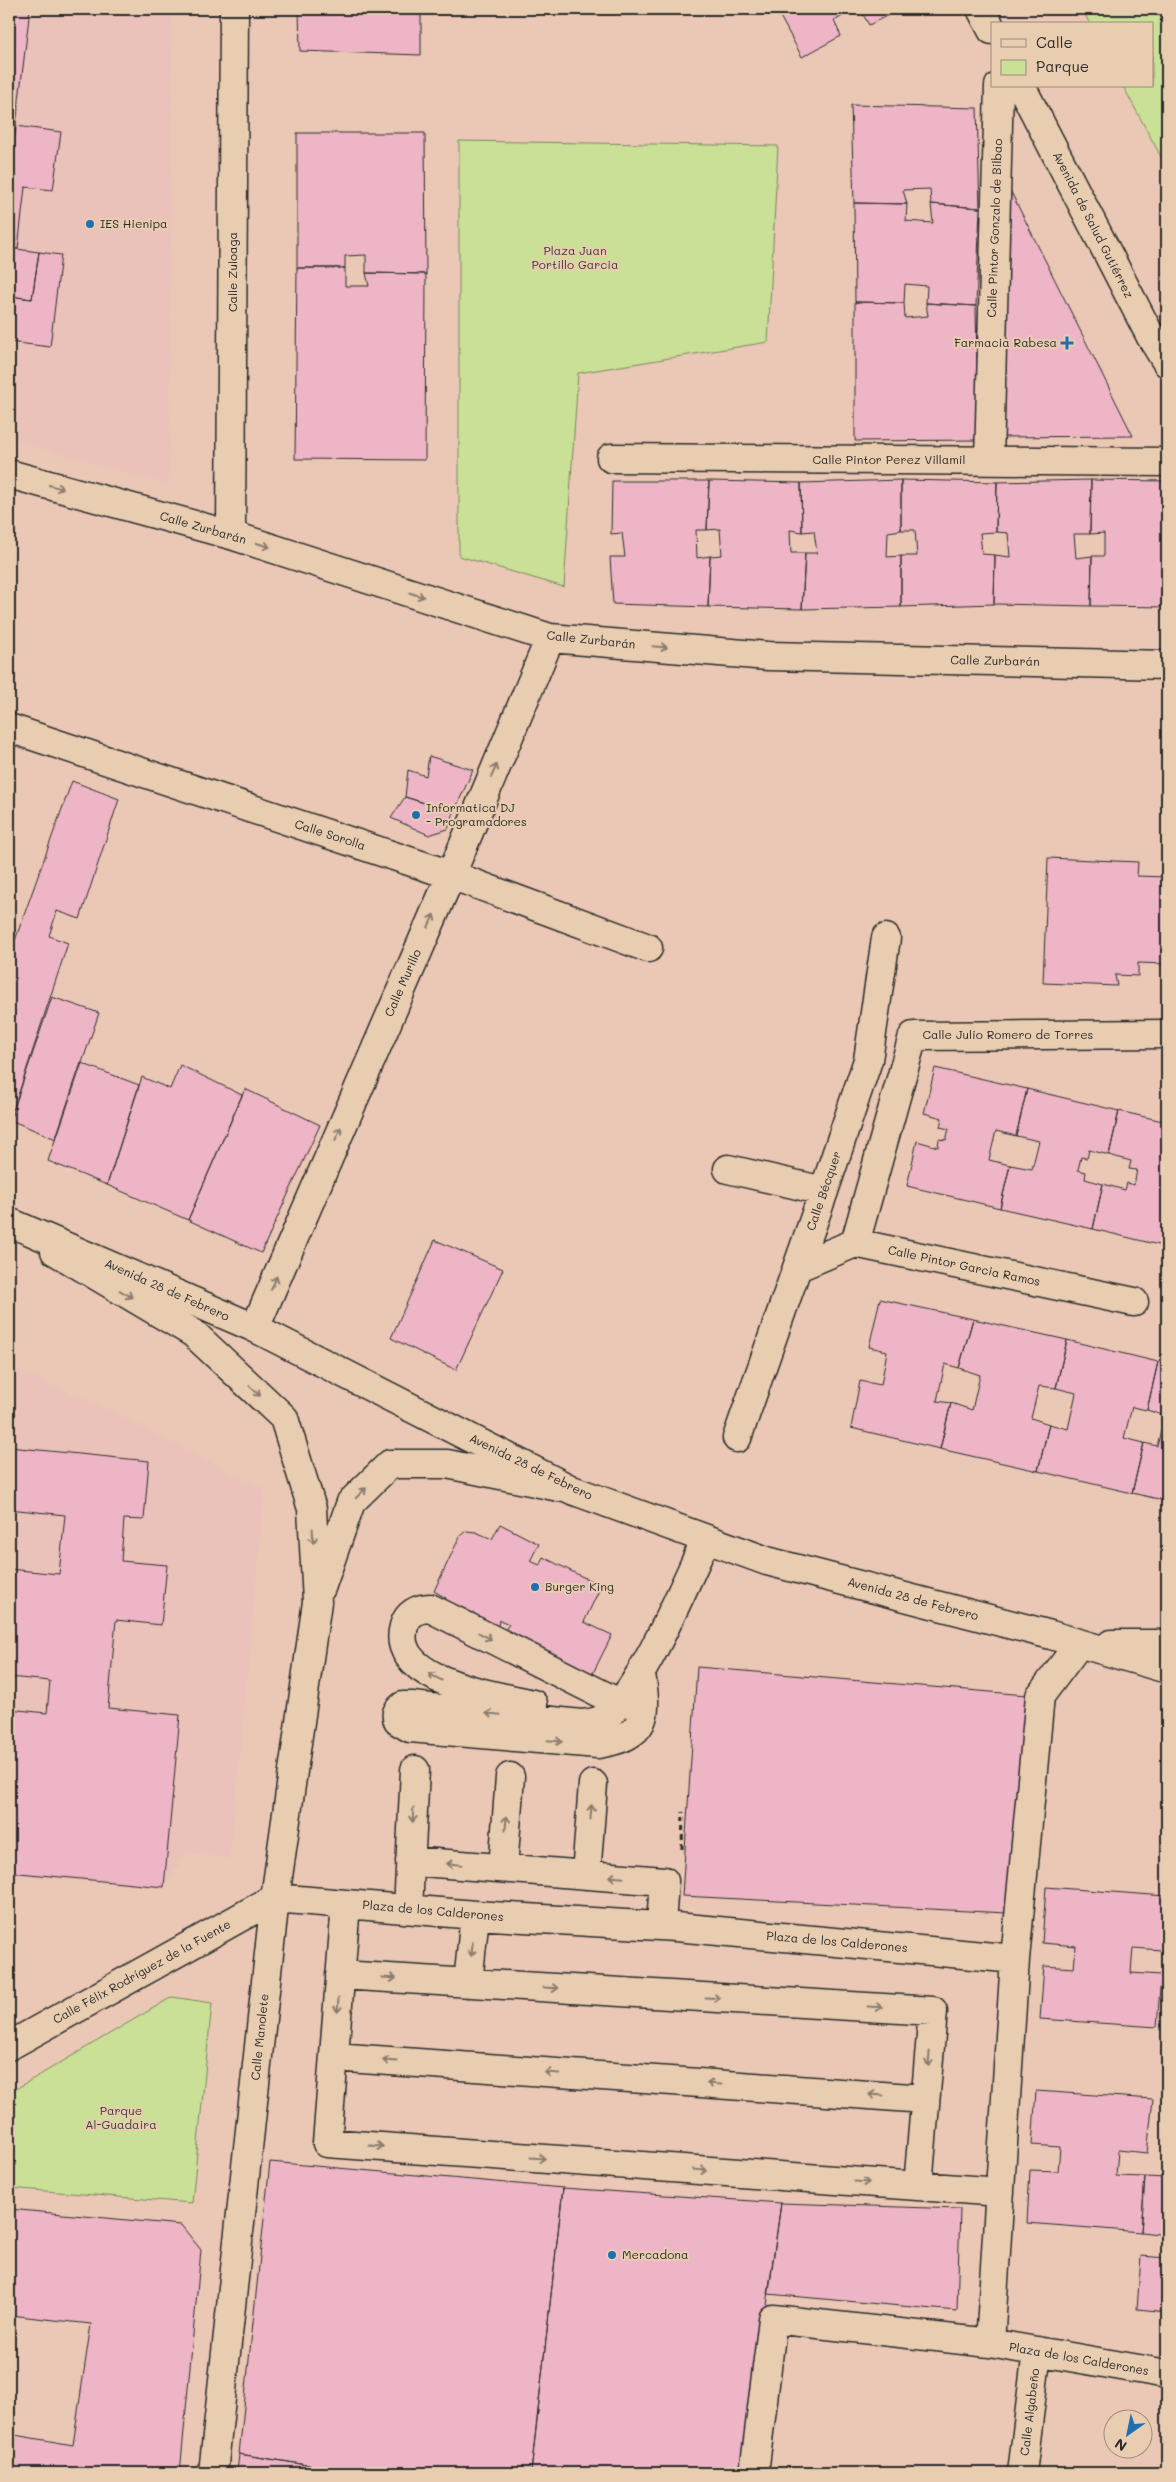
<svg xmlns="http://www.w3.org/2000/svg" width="1176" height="2482" font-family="Mali,sans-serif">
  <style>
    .built { fill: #ebc2ba }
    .green { fill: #c9e096; stroke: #7a8660 }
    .building { fill: #eeb5c7; stroke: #2b2b2b }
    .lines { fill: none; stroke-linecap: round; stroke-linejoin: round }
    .minor-casing { stroke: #2b2b2b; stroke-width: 31 }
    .major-casing { stroke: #2b2b2b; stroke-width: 31 }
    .path { stroke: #2b2b2b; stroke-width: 3; stroke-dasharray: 5 4; stroke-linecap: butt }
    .minor { stroke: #e9cdb0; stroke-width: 28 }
    .major { stroke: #e9cdb0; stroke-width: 28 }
    .oneway { stroke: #8a7c6e }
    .poi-dot { fill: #1f6fb2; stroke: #e9cdb0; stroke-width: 2 }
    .labels { text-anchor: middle; stroke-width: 4; stroke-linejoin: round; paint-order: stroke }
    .poi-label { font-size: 12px; fill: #2b2b2b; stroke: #e9cdb0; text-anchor: start }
    .street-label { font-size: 12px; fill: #2b2b2b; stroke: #e9cdb0 }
    .park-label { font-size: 12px; fill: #3b3d36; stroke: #e9cdb0 }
  </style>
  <rect width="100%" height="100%" fill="#eac8b5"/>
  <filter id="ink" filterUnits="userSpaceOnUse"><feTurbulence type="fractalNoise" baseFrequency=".02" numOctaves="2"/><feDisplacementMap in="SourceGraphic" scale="10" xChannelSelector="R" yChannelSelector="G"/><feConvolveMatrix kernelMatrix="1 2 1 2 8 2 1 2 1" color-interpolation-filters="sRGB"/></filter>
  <g filter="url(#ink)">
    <path class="built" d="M9,9H172L169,485L9,439Z
      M9,1366L114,1412L265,1490L230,1858L186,1854L164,1887L9,1876Z"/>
    <path class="green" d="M1082,9H1167V168L1123,86H1152V24H1090Z
      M459,141L778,146L768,342L578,373L564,587L459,556Z
      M172,1997L212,2003L192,2203L9,2188V2093Z"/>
    <path class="building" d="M9,9H30L9,183Z
      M299,9H421V55L300,51Z
      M776,9H855L834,21L841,36L802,57Z
      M860,9H900L869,25Z
      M851,105L977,108L980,208L931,204L930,189L903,190L907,204L854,203Z
      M16,126L61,132L53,190L25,187L18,249L9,248V183Z
      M297,133H425L426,274L366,273V255L345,256V268H297Z
      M1008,186L1133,436L998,437Z
      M854,203L907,204L906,221L933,223L931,204L980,208L976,306L926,303L927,286L905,284L904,303L855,302Z
      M9,248L39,252L32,299L9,296Z
      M39,252L61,255L50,347L9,342V296L32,299Z
      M297,268H345V286H369L366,273L426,274L425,460L295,459Z
      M855,302L904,303L905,318L928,316L926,303L976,306L978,440L855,441Z
      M901,480L997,482L996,532L980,533L982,554L995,555L994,604L901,607V556H917L915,530H901Z
      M901,480V530L888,532L887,557L901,556V607L802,609L805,553H817L814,531L802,532L801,483Z
      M1091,480L1167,481V607L1091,606L1092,556H1104V533L1090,534Z
      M1091,480L1090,534H1074L1076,558L1092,556L1091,606L994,604L995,555L1010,557L1008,533L996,532L997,482Z
      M612,481H709L707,530H696L697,558L710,556L708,607L613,604L610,557H625L622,533L611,534Z
      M709,481L801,483L802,532L790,530L791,553H805L802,609L708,607L710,556L722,555L720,529L707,530Z
      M429,756L473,770L454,812L405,797L408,770L426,776Z
      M72,781L119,799L80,919L57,911L49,936L68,943L10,1120L9,957Z
      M405,797L454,812L448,829L429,835L391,818Z
      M1048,858L1138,862L1137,876L1167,877V964L1138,963V976L1115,975L1117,986L1043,983Z
      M52,997L99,1013L56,1139L10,1120Z
      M81,1063L139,1085L107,1185L48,1161Z
      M180,1065L242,1095L188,1220L107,1185L142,1077L170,1089Z
      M935,1068L1027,1089L1016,1136L996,1131L989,1160L1010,1165L1000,1208L907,1186L917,1141L938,1147L939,1139L946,1140L949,1129L940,1127L942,1118L924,1113Z
      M245,1089L320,1125L261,1253L188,1220Z
      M1027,1089L1119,1111L1109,1155L1089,1150L1087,1158L1081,1157L1078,1170L1086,1172L1085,1179L1103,1184L1093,1229L1000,1208L1010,1165L1032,1169L1039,1141L1016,1136Z
      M1119,1111L1167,1122V1247L1093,1229L1103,1184L1125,1190L1127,1183L1134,1185L1137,1170L1129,1169L1131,1161L1109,1155Z
      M435,1240L503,1269L456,1370L391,1338Z
      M880,1299L973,1319L959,1368L945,1364L937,1401L951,1403L940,1449L851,1428L860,1381L881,1385L887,1351L869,1347Z
      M973,1319L1067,1340L1056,1388L1039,1386L1031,1418L1049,1424L1038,1471L940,1449L951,1403L972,1410L980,1375L959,1368Z
      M1067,1340L1158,1362L1147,1410L1132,1407L1124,1438L1144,1443L1132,1493L1038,1471L1049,1424L1068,1429L1076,1393L1056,1388Z
      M1158,1362L1167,1364V1501L1132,1493L1144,1443L1157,1446L1165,1416L1147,1410Z
      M9,1447L149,1461L144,1520L124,1519L121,1561L167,1565L161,1625L116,1620L108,1708L180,1715L164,1887L9,1872V1709L47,1713L50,1681L9,1677V1569L59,1574L65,1515L9,1509Z
      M500,1524L539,1544L530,1561L540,1565L543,1557L601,1586L584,1622L612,1635L589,1681L550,1663L554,1654L505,1630L509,1624L500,1620L494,1634L473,1624L477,1615L459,1606L456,1613L442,1606L446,1598L434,1591L460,1536L466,1531L476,1532L492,1539Z
      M697,1667L1026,1695L1006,1913L682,1896Z
      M1046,1887L1165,1896L1161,1950L1133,1948L1131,1973L1161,1975L1157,2027L1040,2019L1044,1966L1074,1968L1076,1946L1042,1943Z
      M1165,1896H1167V1951L1161,1950Z
      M1036,2091L1153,2099L1147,2153L1118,2150L1116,2176L1145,2177L1141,2232L1027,2223L1030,2170L1058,2171L1060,2147L1032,2145Z
      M270,2162L563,2188L531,2473H357L239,2454Z
      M1145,2177L1167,2178V2235L1141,2232Z
      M563,2188L781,2203L744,2473H531Z
      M781,2203L960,2209L957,2311L768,2294Z
      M9,2209L181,2225L201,2250L180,2473H9V2434L73,2445L91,2324L9,2315Z
      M1141,2256L1167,2258V2312L1137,2309Z
      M239,2454L357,2473H237Z"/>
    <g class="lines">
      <defs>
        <path id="minor" d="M981,9L992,30
          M1021,86L1151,337L1167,363
          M611,458L1167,462
          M989,460L999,86
          M9,474L231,535L550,638L768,656L1167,665
          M231,535L234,9
          M9,728L451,875L648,948
          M728,1169L824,1191
          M855,1243L913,1036L1167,1034
          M55,1251L193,1333L284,1418L312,1509L317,1602L275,1898L213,2473
          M798,1267L855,1243L1134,1302
          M255,1328L451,875L550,638
          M737,1438L824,1191L868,1060L886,938
          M321,1588L351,1502L390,1464H447L559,1487
          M641,1674C648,1718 647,1736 598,1744L410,1728L398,1721C395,1713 397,1711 403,1706H412L581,1724C587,1723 594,1723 600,1720C635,1707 688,1576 706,1539
          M533,1704C497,1695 388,1682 404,1626C407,1614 418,1608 430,1608L621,1704
          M410,1861L664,1881L661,1926
          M503,1868L510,1777
          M586,1875L593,1784
          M346,1904L327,2143L1000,2192
          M408,1909L415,1770
          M1015,1959L1040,1696L1079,1644
          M340,1975L933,2011L918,2186
          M468,1983L475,1915
          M9,2046L275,1898L475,1915L676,1927L1015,1959L990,2343
          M334,2057L925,2099
          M754,2473L773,2319L990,2343L1167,2374
          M1022,2473L1037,2351"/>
        <path id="major" d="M9,1222L255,1328L572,1490L767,1561L1051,1635L1167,1669
          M1111,1644H1167"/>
      </defs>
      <use href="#minor" class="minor-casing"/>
      <use href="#major" class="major-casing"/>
      <path class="path" d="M682,1849L683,1812"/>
      <use href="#minor" class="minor"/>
      <use href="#major" class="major"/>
    </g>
    <defs><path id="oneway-shaft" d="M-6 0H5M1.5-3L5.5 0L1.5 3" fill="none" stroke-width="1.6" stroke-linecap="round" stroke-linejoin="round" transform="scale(1.25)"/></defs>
    <g class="oneway">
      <use href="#oneway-shaft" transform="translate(56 487) rotate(15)"/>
      <use href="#oneway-shaft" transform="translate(263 545) rotate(18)"/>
      <use href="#oneway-shaft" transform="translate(417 595) rotate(18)"/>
      <use href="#oneway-shaft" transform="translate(660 647) rotate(5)"/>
      <use href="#oneway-shaft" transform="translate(494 771) rotate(-67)"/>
      <use href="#oneway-shaft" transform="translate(431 921) rotate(-66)"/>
      <use href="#oneway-shaft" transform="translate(338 1134) rotate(-67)"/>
      <use href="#oneway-shaft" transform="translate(274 1283) rotate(-67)"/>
      <use href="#oneway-shaft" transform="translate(126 1294) rotate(31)"/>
      <use href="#oneway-shaft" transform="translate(255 1391) rotate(43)"/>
      <use href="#oneway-shaft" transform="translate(361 1493) rotate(-45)"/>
      <use href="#oneway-shaft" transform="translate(313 1536) rotate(87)"/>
      <use href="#oneway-shaft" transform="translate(485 1636) rotate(27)"/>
      <use href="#oneway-shaft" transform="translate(435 1677) rotate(-153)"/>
      <use href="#oneway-shaft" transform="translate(493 1714) rotate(-174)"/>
      <use href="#oneway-shaft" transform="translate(555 1741) rotate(5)"/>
      <use href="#oneway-shaft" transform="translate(591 1812) rotate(-86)"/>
      <use href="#oneway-shaft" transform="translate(413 1815) rotate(93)"/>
      <use href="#oneway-shaft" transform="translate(506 1823) rotate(-86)"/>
      <use href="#oneway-shaft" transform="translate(454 1864) rotate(-175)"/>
      <use href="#oneway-shaft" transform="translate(616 1877) rotate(-175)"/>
      <use href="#oneway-shaft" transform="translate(472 1949) rotate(96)"/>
      <use href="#oneway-shaft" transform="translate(389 1978) rotate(3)"/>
      <use href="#oneway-shaft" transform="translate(551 1988) rotate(3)"/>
      <use href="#oneway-shaft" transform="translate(713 1998) rotate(3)"/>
      <use href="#oneway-shaft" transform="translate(338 2005) rotate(94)"/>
      <use href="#oneway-shaft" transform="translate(875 2007) rotate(3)"/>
      <use href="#oneway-shaft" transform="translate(929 2059) rotate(95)"/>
      <use href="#oneway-shaft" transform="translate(390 2061) rotate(-176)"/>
      <use href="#oneway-shaft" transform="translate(552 2073) rotate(-176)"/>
      <use href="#oneway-shaft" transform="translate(714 2084) rotate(-176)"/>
      <use href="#oneway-shaft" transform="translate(876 2095) rotate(-176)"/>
      <use href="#oneway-shaft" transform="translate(376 2146) rotate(4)"/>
      <use href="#oneway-shaft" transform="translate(538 2158) rotate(4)"/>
      <use href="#oneway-shaft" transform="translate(700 2170) rotate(4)"/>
      <use href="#oneway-shaft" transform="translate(862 2182) rotate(4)"/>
    </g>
  </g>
  <g class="poi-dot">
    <circle cx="90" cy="224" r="5"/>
    <path d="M1064.5 335.5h5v5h5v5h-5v5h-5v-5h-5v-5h5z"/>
    <circle cx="416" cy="815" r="5"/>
    <circle cx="535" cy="1587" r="5"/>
    <circle cx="612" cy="2255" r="5"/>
  </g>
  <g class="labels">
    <g class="poi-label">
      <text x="100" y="228">IES Hienipa</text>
      <text x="1057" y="347" text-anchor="end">Farmacia Rabesa</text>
      <text x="426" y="812">Informatica DJ<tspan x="426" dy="14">- Programadores</tspan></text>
      <text x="545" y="1591">Burger King</text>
      <text x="622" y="2259">Mercadona</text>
    </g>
    <g class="street-label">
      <text transform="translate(1093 225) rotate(63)" y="4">Avenida de Salud Gutiérrez</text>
      <text transform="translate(995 228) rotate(-88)" y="4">Calle Pintor Gonzalo de Bilbao</text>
      <text transform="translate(233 272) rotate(-90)" y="4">Calle Zuloaga</text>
      <text x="889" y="464">Calle Pintor Perez Villamil</text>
      <text transform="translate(203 528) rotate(16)" y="4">Calle Zurbarán</text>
      <text transform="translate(591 640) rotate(6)" y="4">Calle Zurbarán</text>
      <text transform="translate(995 661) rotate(1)" y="4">Calle Zurbarán</text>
      <text transform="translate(330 835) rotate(18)" y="4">Calle Sorolla</text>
      <text transform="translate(403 983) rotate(-66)" y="4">Calle Murillo</text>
      <text x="1008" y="1039">Calle Julio Romero de Torres</text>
      <text transform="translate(824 1191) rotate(-71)" y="4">Calle Bécquer</text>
      <text transform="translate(964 1266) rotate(12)" y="4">Calle Pintor Garcia Ramos</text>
      <text transform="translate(167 1290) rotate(24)" y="4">Avenida 28 de Febrero</text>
      <text transform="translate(531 1467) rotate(26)" y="4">Avenida 28 de Febrero</text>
      <text transform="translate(913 1599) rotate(15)" y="4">Avenida 28 de Febrero</text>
      <text transform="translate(433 1911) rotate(5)" y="4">Plaza de los Calderones</text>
      <text transform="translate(837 1942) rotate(5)" y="4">Plaza de los Calderones</text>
      <text transform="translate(142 1972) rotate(-29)" y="4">Calle Félix Rodríguez de la Fuente</text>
      <text transform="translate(260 2037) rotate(-84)" y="4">Calle Manolete</text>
      <text transform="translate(1079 2359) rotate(10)" y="4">Plaza de los Calderones</text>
      <text transform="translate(1030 2412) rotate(-83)" y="4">Calle Algabeño</text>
    </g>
    <g class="park-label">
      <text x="575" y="255">Plaza Juan<tspan x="575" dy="14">Portillo Garcia</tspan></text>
      <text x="121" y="2115">Parque<tspan x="121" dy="14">Al-Guadaira</tspan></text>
    </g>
  </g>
  <rect width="1176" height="2482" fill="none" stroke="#e9cdb0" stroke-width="30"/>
  <rect x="15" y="15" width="1146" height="2452" fill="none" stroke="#2b2b2b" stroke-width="2" filter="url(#ink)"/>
  <rect x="991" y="22" width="162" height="65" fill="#e9cdb0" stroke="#9d8c7b"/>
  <rect x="1001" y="39" width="25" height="8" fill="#e9cdb0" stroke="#9d8c7b"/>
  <text x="1036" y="48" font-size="15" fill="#2b2b2b">Calle</text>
  <rect x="1001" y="60" width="25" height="15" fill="#c9e096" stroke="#9d8c7b"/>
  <text x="1036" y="72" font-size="15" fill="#2b2b2b">Parque</text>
  <g transform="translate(1128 2434) rotate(213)"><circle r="24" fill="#e9cdb0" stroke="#9d8c7b"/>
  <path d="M0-4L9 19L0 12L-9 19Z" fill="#1f6fb2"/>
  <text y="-8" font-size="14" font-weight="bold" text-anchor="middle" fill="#2b2b2b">N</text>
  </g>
</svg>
